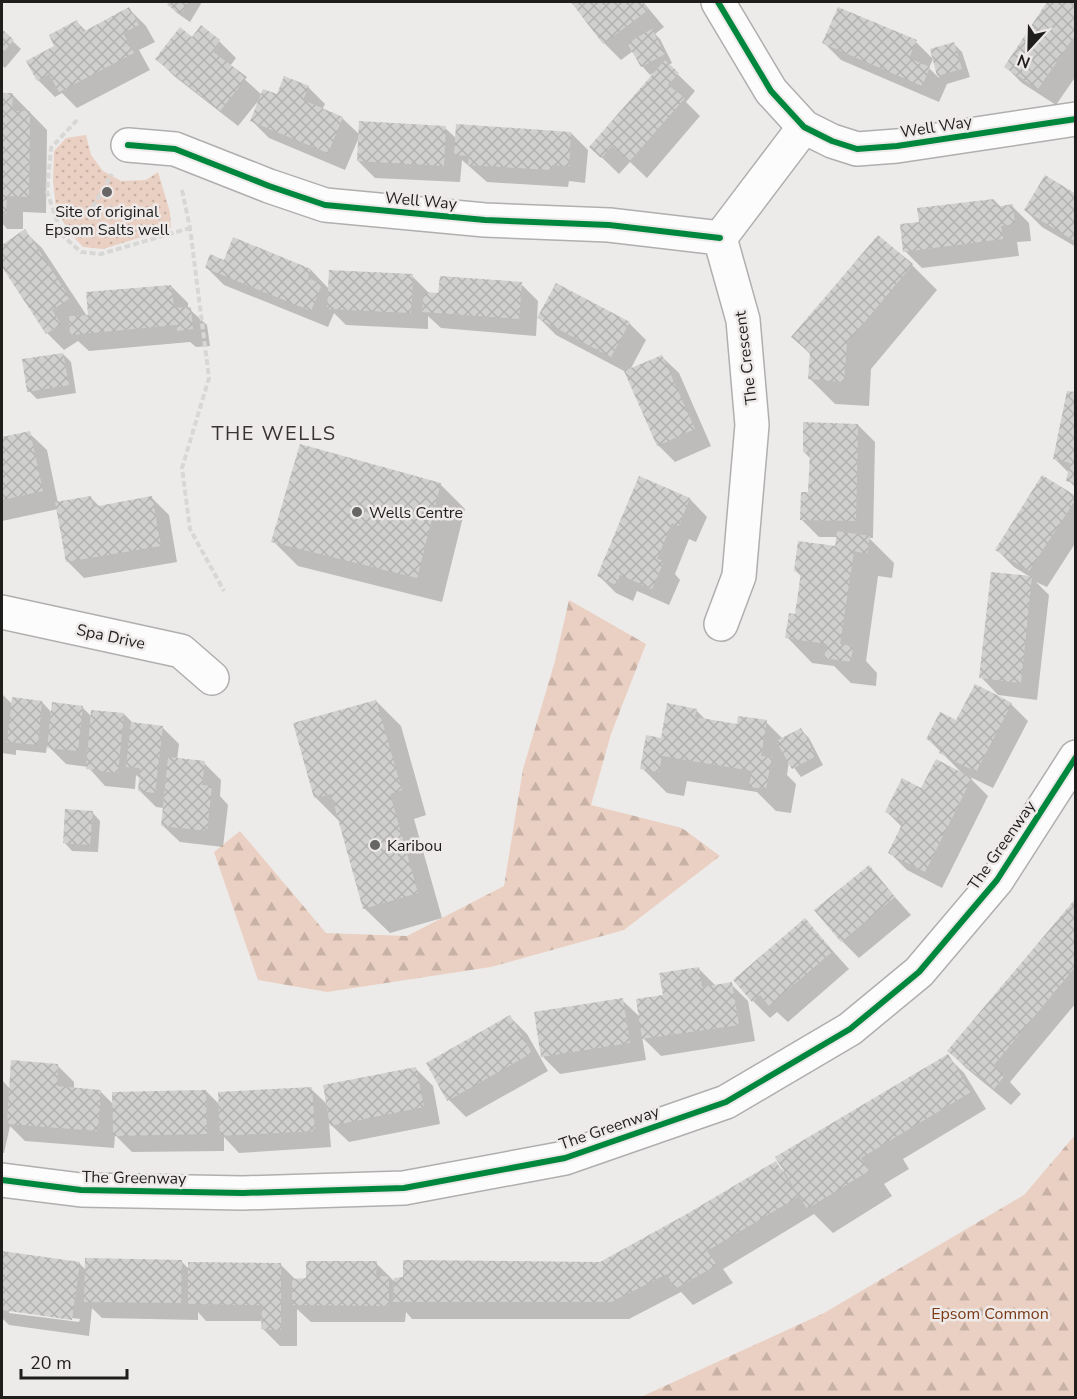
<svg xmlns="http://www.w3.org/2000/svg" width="1077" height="1399" font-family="'Nunito Sans',sans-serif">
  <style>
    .grass { fill: url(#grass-dots) }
    .forest { fill: url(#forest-firs) }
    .shadow { fill: #0003; fill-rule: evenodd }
    .building { fill: url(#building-cross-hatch) }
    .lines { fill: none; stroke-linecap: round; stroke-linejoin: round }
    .minor-casing { stroke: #b0aeae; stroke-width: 36 }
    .path { stroke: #d7d7d6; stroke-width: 4; stroke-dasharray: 6 3; stroke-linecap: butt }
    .minor { stroke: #fcfcfc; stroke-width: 33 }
    .cycleway-casing { stroke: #eeeae9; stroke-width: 10 }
    .cycleway { stroke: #00873e; stroke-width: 6 }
    .poi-dot { fill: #676665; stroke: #eeeae9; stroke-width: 2 }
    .labels { text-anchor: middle; stroke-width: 5; stroke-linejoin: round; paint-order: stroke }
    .street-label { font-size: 16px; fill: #1f1e1d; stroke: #eeeae9 }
    .poi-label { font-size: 16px; fill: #1f1e1d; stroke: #eeeae9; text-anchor: start }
    .park-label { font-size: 16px; fill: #7a3b16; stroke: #eeeae9 }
    .quarter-label { font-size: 20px; letter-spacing: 1.5px; fill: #363433; stroke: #eeeae9 }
  </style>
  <defs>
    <pattern id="grass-dots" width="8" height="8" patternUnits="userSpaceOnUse" patternTransform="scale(1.5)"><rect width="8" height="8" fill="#ead0c2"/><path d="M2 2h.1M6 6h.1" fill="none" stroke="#c8b2a6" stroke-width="1.8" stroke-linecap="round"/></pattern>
    <pattern id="forest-firs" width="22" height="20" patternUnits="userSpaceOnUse" patternTransform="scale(1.5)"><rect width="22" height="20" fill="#ead0c2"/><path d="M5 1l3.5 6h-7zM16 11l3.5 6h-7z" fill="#c8b2a6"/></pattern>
    <pattern id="building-cross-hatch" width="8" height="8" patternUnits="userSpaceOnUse" patternTransform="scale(1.5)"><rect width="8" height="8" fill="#d0d0ce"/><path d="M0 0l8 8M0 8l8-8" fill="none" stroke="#b2b2b0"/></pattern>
  </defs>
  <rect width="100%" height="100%" fill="#edebea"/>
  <path class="grass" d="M86,135L91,155L103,171L121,181L146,180L158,172L170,212L171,228L103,249L83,247L68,231L56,208L53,181L54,151L66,138Z"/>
  <path class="forest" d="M569,600L646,644L611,734L591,805L682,828L720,856L624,930L491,967L327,992L258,980L214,852L240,831L326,933L407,936L504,886L523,769L555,661Z
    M1075,1135V1397H630L643,1396L824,1313L1024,1195Z"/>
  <path class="shadow" d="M171,2H202L190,22L177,13L169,5Z
    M573,2H643L664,27L655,34L660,39L672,63L668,65L695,91L686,102L700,116L647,178L630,162L619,174L591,147L657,71L650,75L642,66L633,51L621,60L604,43Z
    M1049,2H1076V76L1056,105L1022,83L1005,66Z
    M129,9L146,26L155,42L139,50L150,70L77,108L62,93L55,97L38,80L77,22L87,32Z
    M201,27L219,41L236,58L230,66L262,95L277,96L308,87L325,104L322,110L342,118L360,135L345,170L269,138L252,121L259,100L238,126L174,76L157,59L192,39Z
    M2,31L21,49L5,68L2,65Z
    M916,42L933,59L929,68L939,78L932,50L954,44L962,52L970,77L947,84L939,102L841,60L824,43Z
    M2,94H12L47,130L46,213L23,212V229H7L2,223Z
    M445,128L457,139L571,133L588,150L585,183L569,181L568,187L487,182L462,160L460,182L375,178L358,161Z
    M1076,196V247L1042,227L1025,210Z
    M994,200L1001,207L1012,206L1029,223L1031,241L1017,242L1019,256L922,268L905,251Z
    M24,231L42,248L87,316L171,286L188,303V308L207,325L210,346L196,347L190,342L89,351L78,341L64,350L47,333L2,264V246Z
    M878,237L912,265L937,290L871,369L869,406L835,404L810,379L811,355L793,337Z
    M234,239L311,270L329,289L412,276L430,294L440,295L521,284L538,301L536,336L441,328L428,316V329L346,325L334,313L328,327L224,285L207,268L225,262Z
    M539,318L629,323L646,340L630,370L661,356L679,373L711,446L675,462L658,445L626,372L556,335Z
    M63,354L71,362L76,393L37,399L29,391Z
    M1076,394V488L1068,480L1069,473L1054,458Z
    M858,425L875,442L873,538H869L894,563L892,578L878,576L866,661L877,673L876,686L851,683L834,666L812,663L787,637L796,615L802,577L796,571L836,547L838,537H819L802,520L810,494L811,459L804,452Z
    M29,433L47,450L58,503L90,497L100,507L152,498L169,515L177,562L84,578L67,561L58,509L2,521V439Z
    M640,478L690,499L707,517L696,542L689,539L675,574L680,580L669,605L637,591L633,601L616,593L599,576Z
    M440,484L465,509L442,602L298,566L273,541Z
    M1076,498V542L1047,587L1036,582L1049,595L1037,700L998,695L981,677L992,573L1032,578L1014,567L997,550Z
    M2,694L13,705L42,702L52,713L82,707L92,717L124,714L134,724L162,727L179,744L177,760L204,763L221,780L220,796L228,805L223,847L180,842L162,825L164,808L156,807L139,790L141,779L136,775L135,789L105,786L88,767L66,764L47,745L46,753L16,750V755L2,753Z
    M376,701L401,726L426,815L414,819L442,918L390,933L364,908L340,822L315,797Z
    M1011,704L1028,721L993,788L968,776L988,796L942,888L907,870L889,852L902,827L887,812L922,790L962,773L928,739L957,722Z
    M696,710L706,720L738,726L766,722L783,739L801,730L809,738L823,765L801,777L789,761L787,775L796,784L791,813L776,811L757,792L687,781L684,796L667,793L642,768L662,739Z
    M92,812L100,821L98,852L72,851L64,842Z
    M868,867L911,915L859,958L842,941Z
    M1076,901V1003L1010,1082L1021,1094L1011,1105L966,1068L949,1051Z
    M805,920L849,969L788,1022L777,1012L770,1018L753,1001Z
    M699,969L716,986L731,984L748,1001L755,1041L661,1056L642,1037L646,1060L560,1074L543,1057L622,1000L641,1018L664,996Z
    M510,1017L527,1034L548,1071L466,1117L449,1100Z
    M947,1056L964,1073L986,1109L903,1159L909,1169L884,1184L892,1196L833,1233L814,1214L723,1269L733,1283L693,1305L681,1292L629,1319H412L406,1312L405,1322H311L297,1309V1346H280L263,1329V1321H206L198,1312V1320L102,1318L92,1308L89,1336L9,1325L2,1318V1253L79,1263L86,1270L181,1261L190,1270L280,1264L296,1280H307L376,1263L395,1282L600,1263L686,1216L775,1163L784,1172ZM9,1310L80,1319L79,1322L9,1313Z
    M57,1065L74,1082V1089L100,1091L114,1105L206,1091L220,1105L311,1089L328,1105L416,1069L433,1086L440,1124L349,1142L329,1123L331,1147L239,1153L224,1137V1151L132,1152L115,1135L114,1148L25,1141L10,1126L4,1153H2V1080L11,1090Z"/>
  <path class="building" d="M169,2H189L181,14L167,5Z
    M571,2H642L648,10L603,44Z
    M1047,2H1076V34L1038,89L1004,67Z
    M129,7L139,25L123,33L134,53L59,92L49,74L37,81L26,61L54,46L49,35L77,20L83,32Z
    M838,7L917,40L909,58L930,67L922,86L822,43Z
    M201,25L220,40L212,51L247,77L220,111L155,59L180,27L192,37Z
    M2,29L14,40L2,54Z
    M652,29L665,54L641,67L627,43Z
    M954,42L962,69L937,76L930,49Z
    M665,60L679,73L668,85L685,98L629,162L612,146L601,158L589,147Z
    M284,76L309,86L303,100L343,117L328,153L250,121L263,89L277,94Z
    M2,93H13L12,111H30L29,197L7,196L6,213H2Z
    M359,121L446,126L444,166L357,161Z
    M456,124L571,132L569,166L552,165V170L468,165L469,156L454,155Z
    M1045,175L1076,194V242L1024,210Z
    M994,199L995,207L1013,204L1015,224L1001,226L1003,239L903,252L900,224L919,222L917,208Z
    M25,229L70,298L52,310L61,324L46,334L2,267V245Z
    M878,235L913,264L847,343L844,382L808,379L810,353L791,337Z
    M233,237L311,269L308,278L322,284L311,311L205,268L210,254L224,260Z
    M329,270L413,274L411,313L327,309Z
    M440,276L522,282L519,319L422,312L424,292L438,293Z
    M556,283L630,322L611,357L537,318Z
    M171,285L174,308L191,307L193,329L177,331V325L70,335L69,316L88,315L86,292Z
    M63,353L69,385L27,392L22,359Z
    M662,355L695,429L657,446L624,371Z
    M1067,391L1076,392V483L1066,481L1070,463L1053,459Z
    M803,422L858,424L856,521L800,520L801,492H808L810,453L803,452Z
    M30,431L43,491L2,500V437Z
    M300,444L441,483L417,578L271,542Z
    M1042,475L1076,496V499L1029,571L995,550Z
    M639,476L690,498L679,526L672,523L657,559L664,561L652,589L620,575L616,585L597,576Z
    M91,496L93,507L152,496L161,546L66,562L55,502Z
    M837,531L870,536L867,554L854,551L840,644L853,646L851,662L824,658L827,644L785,638L789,613L795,614L801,572L794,571L798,541L835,546Z
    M991,572L1032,576L1021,683L979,678Z
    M975,684L1012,703L976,772L939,753L942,747L926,739L940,712L956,720Z
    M12,697L42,701L38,745L7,742Z
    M376,700L402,790L390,794L418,893L363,909L331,794L314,798L293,723Z
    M52,702L83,706L78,751L47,748Z
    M667,703L697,709L695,717L737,724L738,716L767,720L761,756L772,757L766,789L749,787L752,771L662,756L659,772L640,769L646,735L661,738Z
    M91,710L124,713L118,773L86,769Z
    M131,722L163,726L155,793L138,791L140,768L126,767Z
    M801,728L816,756L792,769L776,741Z
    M168,757L205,761L202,785L212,786L207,831L161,826Z
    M936,759L972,778L925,872L888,853L903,822L885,812L902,778L921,788Z
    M65,809L93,811L90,845L63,843Z
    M869,865L895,897L841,942L814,910Z
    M1076,898V966L993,1066L1005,1075L994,1089L947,1051Z
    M805,918L833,951L769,1006L760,995L752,1002L733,980Z
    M699,967L702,987L732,982L739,1025L642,1039L636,999L663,995L659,973Z
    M623,998L630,1043L541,1057L534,1012Z
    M510,1015L532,1053L447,1101L426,1063Z
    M948,1054L971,1092L861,1158L869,1171L807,1209L775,1157Z
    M11,1060L58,1064L57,1086L101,1090L98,1131L7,1124Z
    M416,1067L424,1107L330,1126L323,1085Z
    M312,1087L315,1131L220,1136L218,1092Z
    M206,1090L207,1134L113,1136L112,1092Z
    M776,1161L798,1197L707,1251L717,1265L675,1289L667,1274L611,1302H393L394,1278L403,1277V1260L600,1262L685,1215Z
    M2,1251L80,1262L72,1320L2,1310Z
    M85,1258L182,1260L181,1303L84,1302Z
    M306,1261H377L376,1276H389V1306L292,1305V1279L306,1278Z
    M188,1262L281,1263V1330L261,1329L262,1305L188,1304Z"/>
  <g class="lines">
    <defs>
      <path id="minor" d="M718,2L771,91L804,127L832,141L857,149L897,146L1076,119
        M128,145L175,149L269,186L325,205L485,220L609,225L720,238
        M2,612L181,651L212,678
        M721,624L739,576L752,425L743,320L720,238L804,127
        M2,1180L81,1190L243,1193L404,1188L565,1158L726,1102L850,1029L919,972L997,880L1076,757"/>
    </defs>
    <use href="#minor" class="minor-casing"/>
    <path class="path" d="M77,120L51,148L47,192L62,235L81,252L101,254L190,228
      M182,190L190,228L209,378L182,468L190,529L224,591
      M88,215L112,174"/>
    <use href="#minor" class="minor"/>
    <defs>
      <path id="cycleway" d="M718,2L771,91L804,127L832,141L857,149L897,146L1076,119
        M128,145L175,149L269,186L325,205L485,220L609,225L720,238
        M2,1180L81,1190L243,1193L404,1188L565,1158L726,1102L850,1029L919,972L997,880L1076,757"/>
    </defs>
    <use href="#cycleway" class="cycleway-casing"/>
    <use href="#cycleway" class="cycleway"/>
  </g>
  <g class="poi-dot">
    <circle cx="107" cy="192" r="6"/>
    <circle cx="357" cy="512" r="6"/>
    <circle cx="375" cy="845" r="6"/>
  </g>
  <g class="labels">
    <g class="street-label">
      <text transform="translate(936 126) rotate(-9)" y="6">Well Way</text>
      <text transform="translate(421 200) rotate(5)" y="6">Well Way</text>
      <text transform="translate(745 358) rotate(-97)" y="6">The Crescent</text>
      <text transform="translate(111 636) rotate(12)" y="6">Spa Drive</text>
      <text transform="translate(1001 845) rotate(-55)" y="6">The Greenway</text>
      <text transform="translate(609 1127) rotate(-19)" y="6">The Greenway</text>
      <text transform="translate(134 1177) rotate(1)" y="6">The Greenway</text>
    </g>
    <g class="poi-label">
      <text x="107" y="217" text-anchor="middle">Site of original<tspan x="107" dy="18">Epsom Salts well</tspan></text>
      <text x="369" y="518">Wells Centre</text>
      <text x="387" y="851">Karibou</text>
    </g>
    <g class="park-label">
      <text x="990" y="1319">Epsom Common</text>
    </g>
    <g class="quarter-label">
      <text x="274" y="440">THE WELLS</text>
    </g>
  </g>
  <rect width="1077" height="1399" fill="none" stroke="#1f1e1d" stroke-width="6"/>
  <g transform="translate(1029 48) rotate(202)" stroke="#eeeae9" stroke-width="4.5" paint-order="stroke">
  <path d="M0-4.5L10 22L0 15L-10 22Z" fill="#1f1e1d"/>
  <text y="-9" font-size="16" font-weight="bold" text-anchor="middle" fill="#1f1e1d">N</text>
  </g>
  <path d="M21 1369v9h106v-9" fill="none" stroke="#1f1e1d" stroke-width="3"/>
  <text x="30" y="1369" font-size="18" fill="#1f1e1d" stroke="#eeeae9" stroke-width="4.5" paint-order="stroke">20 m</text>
</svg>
